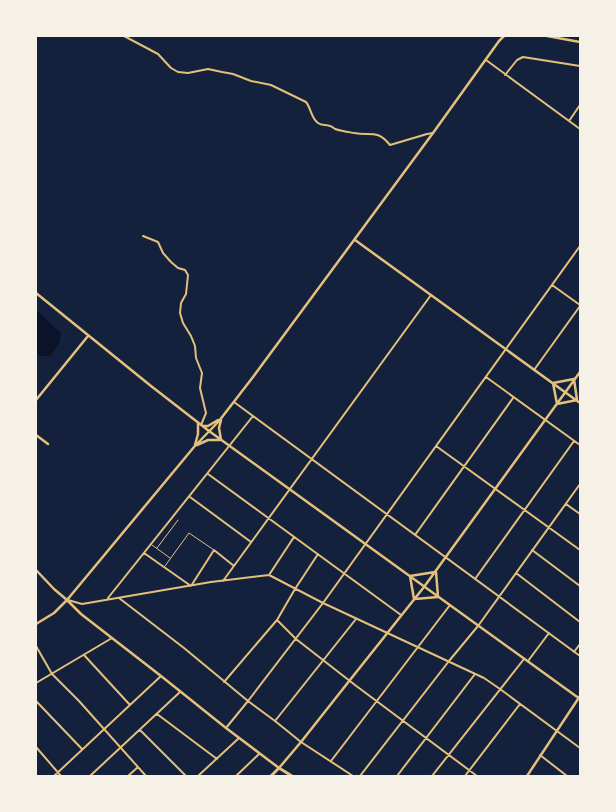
<svg xmlns="http://www.w3.org/2000/svg" width="616" height="812" font-family="Figtree,sans-serif">
  <style>
    .water { fill: #0b132b }
    .lines { fill: none; stroke-linecap: round; stroke-linejoin: round }
    .service { stroke: #e5c07b; stroke-width: 1 }
    .minor { stroke: #e5c07b; stroke-width: 2 }
    .tertiary { stroke: #e5c07b; stroke-width: 2.5 }
    .secondary { stroke: #e5c07b; stroke-width: 3 }
  </style>
  <rect width="100%" height="100%" fill="#14213d"/>
  <path class="water" d="M36,310L61,333L59,344L50,356H40L36,353Z"/>
  <g class="lines">
    <path class="service" d="M152,545L170,558
      M157,548L178,520
      M165,566L189,533L214,550"/>
    <path class="minor" d="M124,36L158,54L171,68L178,72L188,73L208,69L222,72L233,74L251,81L271,85L306,102C311,108 311,118 318,123C322,126 326,124 330,126C331,126 335,129 335,129C341,131 348,132 354,133C371,136 377,129 390,145L427,134L433,133
      M486,60L580,129
      M505,75L517,60L523,57L580,66
      M569,121L580,105
      M143,236L158,242L163,253L171,262L178,268L185,270L188,275L186,294L181,303L180,313L183,323L191,336L195,346L196,358L202,373L200,388L206,413L201,425
      M552,285L580,305
      M534,370L580,306
      M486,377L580,445
      M234,402L580,656
      M436,446L580,550
      M208,474L401,615
      M190,497L251,542
      M566,504L580,514
      M415,535L513,398
      M532,550L580,586
      M144,553L191,586L214,550L234,566
      M516,573L580,622
      M269,575L294,537
      M475,579L574,441
      M223,581L431,295
      M108,598L253,416
      M119,598L184,648L248,701L275,721L301,742L353,776
      M68,600L82,604L211,582L269,575L323,603L484,678L500,689L580,748
      M277,620L296,639L355,685L477,776
      M36,646L52,674L79,701L146,776
      M574,652L580,644
      M84,655L130,705
      M528,661L549,633
      M224,682L277,620L295,589L318,554
      M36,683L112,638
      M36,701L82,749
      M157,714L217,759
      M275,721L356,619
      M226,728L248,701L323,603L580,246
      M140,730L186,776
      M36,747L61,776
      M540,755L567,776
      M331,761L450,605
      M54,776L161,676
      M90,776L180,692
      M128,776L138,767
      M198,776L239,738
      M236,776L259,754
      M360,776L449,661L478,626L580,484
      M397,776L475,674
      M432,776L524,659
      M465,776L520,704"/>
    <path class="tertiary" d="M547,36L580,42
      M355,240L580,403
      M36,293L151,386L209,431L580,699
      M574,379L577,400L557,404L553,383Z
      M36,400L88,336
      M203,426H208L218,420
      M36,435L48,444
      M195,445L198,434V423
      M197,445L208,440H221L219,428L221,420
      M36,570L54,589L67,600L81,614L161,676L226,728L279,768L301,742L346,685L424,587L580,372
      M436,572L438,597
      M410,576L435,572
      M410,576L414,599
      M415,599L438,597
      M36,624L54,613L67,600L194,447L219,421L253,377L433,133L499,41L504,36
      M527,776L580,696"/>
    <path class="secondary" d="M271,776L279,768L292,776"/>
  </g>
  <rect width="616" height="812" fill="none" stroke="#f6f1e7" stroke-width="74"/>
</svg>
